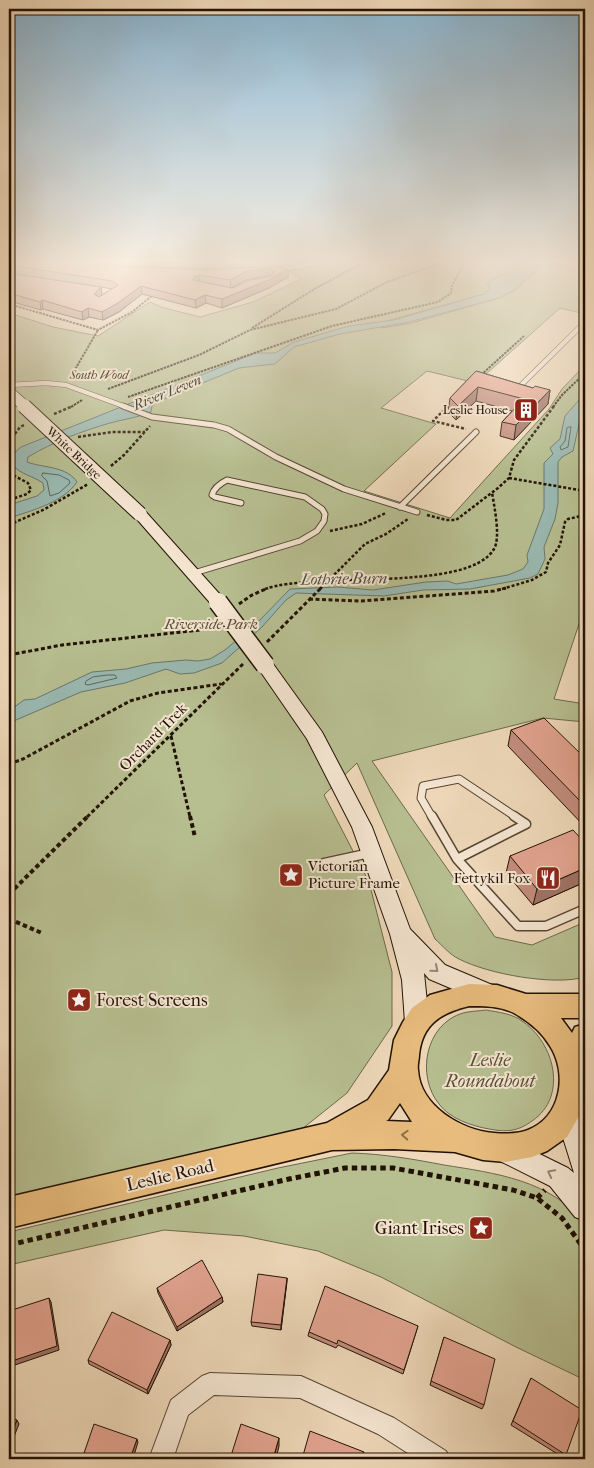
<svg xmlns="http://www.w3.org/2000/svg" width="594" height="1468" font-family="'IM FELL French Canon',serif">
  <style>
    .green { fill: #b7bf91; stroke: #6c684a }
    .water { fill: #9abab3; stroke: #6a776d }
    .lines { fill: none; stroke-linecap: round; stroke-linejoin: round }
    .shore { stroke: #5e665c; stroke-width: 1 }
    .service-far3-casing { stroke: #554432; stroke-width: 5.5 }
    .service-far2-casing { stroke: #554432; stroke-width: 7 }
    .service-far1-casing { stroke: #554432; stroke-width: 9 }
    .service-casing { stroke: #554432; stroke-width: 11 }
    .minor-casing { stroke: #554432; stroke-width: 2 }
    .secondary-casing { stroke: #221204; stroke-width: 2 }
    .primary-casing { stroke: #221204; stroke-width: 3 }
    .path-far4 { stroke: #221204; stroke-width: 2; stroke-dasharray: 2.5 1; stroke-linecap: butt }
    .path-far3 { stroke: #221204; stroke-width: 2.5; stroke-dasharray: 3 2; stroke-linecap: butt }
    .path-far2 { stroke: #221204; stroke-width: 3; stroke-dasharray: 4 2.5; stroke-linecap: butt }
    .path-far1 { stroke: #221204; stroke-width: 4; stroke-dasharray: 4.5 3; stroke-linecap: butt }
    .path { stroke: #221204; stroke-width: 5; stroke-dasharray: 5.5 4; stroke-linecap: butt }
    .service-far3 { stroke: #f5e6d2; stroke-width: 4.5 }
    .service-far2 { stroke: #f5e6d2; stroke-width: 5 }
    .service-far1 { stroke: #f5e6d2; stroke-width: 7 }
    .service { stroke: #f5e6d2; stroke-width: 8 }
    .minor { fill: #f5e6d2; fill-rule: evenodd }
    .secondary { fill: #f5e6d2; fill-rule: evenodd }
    .primary { fill: #e8bc7d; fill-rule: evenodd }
    .secondary-bridge-far2-casing { stroke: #221204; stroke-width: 12; stroke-linecap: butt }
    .secondary-bridge-far1-casing { stroke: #221204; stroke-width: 16; stroke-linecap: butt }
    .secondary-bridge-casing { stroke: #221204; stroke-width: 21; stroke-linecap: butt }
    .secondary-bridge-far2 { stroke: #f5e6d2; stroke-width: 11 }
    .secondary-bridge-far1 { stroke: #f5e6d2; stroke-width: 14 }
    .secondary-bridge { stroke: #f5e6d2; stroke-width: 18 }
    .wall { fill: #c38d7d; stroke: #221204; fill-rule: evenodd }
    .shaded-wall { fill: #9f7366; stroke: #221204 }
    .building { fill: #e3a491; stroke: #221204; fill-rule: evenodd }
    .oneway { stroke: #968775 }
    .oneway2 { stroke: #8f7047 }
    .labels { text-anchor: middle; stroke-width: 4; stroke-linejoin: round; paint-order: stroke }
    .far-park-label { font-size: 12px; font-style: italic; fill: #564f35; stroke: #f5e6d2 }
    .far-poi-label { font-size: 12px; fill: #221204; stroke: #f5e6d2; text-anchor: end }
    .far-street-label { font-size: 12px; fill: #221204; stroke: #f5e6d2 }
    .far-water-label { font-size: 14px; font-style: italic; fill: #4c4d41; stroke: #f5e6d2 }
    .park-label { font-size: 15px; font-style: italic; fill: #564f35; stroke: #f5e6d2 }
    .street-label { font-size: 15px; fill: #221204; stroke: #f5e6d2 }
    .poi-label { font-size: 15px; fill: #221204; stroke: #f5e6d2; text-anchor: start }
    .water-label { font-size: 16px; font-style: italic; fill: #4c4d41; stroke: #f5e6d2 }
    .near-poi-label { font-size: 18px; fill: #221204; stroke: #f5e6d2; text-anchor: start }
    .near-park-label { font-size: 18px; font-style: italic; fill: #564f35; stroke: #f5e6d2 }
    .near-street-label { font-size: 18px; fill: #221204; stroke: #f5e6d2 }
  </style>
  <rect width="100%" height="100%" fill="#efd9ba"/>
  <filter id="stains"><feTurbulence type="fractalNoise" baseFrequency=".004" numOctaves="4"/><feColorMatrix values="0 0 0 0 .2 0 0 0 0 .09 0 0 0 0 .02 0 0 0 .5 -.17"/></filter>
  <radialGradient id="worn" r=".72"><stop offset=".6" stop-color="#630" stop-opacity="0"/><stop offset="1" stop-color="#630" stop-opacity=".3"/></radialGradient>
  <path class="green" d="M325,263H521L515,268L490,281L488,285L490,288L484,294L387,321L381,328L411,323L499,298L514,291L534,273L540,263H585V314L560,308L476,383L427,371L381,408L436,424L364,491L450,518L549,409L562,389L585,365V606L554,699L585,704V722L543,718L372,761L495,937L532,945L585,922V977C554,986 488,974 459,959C450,955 442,945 435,939L357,763L324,795L369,882L392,972V1026L347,1093L292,1137L9,1205V313L53,327L98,336L150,302L161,307L200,317L253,302L301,279L289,271Z
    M486,1010C498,1012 513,1014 522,1021C555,1043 568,1097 532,1121C517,1132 506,1132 489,1129C472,1126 450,1119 439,1104C416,1076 425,1024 463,1013C471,1011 479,1011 486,1010Z
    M352,1153C383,1154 413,1159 444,1165C494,1173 553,1180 585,1225V1380L516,1347L381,1277L318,1251L244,1236L164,1230L9,1265V1232L278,1168Z"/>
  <path class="water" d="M521,263H539V265C529,279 514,291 499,298L409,322L340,334L294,347L275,364L239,368L157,402L152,406L151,412C136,418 125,419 110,423C82,431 53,442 28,457L27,462C43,468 67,466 77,482C64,502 31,511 9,518V505L37,496L44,490L43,483C29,474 23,476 10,463V457L21,447L256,353H275L294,342L349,326L394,320L484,294L490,288L487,283L515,268Z
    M585,393V408L580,420L573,451L562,457L558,462V503L555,519L544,547L545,559L538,574L530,578L470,589L423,590L384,596L296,593L286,600L262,627L222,663L194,673L180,674L166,669L125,683L81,692L9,723V711L24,700L35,699L92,672L126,669L152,663L186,660L198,661L210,659L225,650L257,623L290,589L338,587L373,590L426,582L448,581L456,584L508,575L523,569L528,562L527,555L544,509V463L553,454L550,448L560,439L565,416Z"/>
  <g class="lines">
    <path class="shore" d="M571,427L568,447L561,450L560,447L565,441L567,428Z
      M43,473L59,475L69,480L70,483L59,493L50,496L47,481L42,476Z
      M108,675H115L117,678L88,685L85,684L86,681L93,677Z"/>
    <defs>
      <path id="service-far3" d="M9,385L46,383L66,385L126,407
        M516,390L585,322"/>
      <path id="service-far2" d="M123,406L152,417L214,425L228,429L276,457L344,489L417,512
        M400,507L476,432
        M194,573L300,541L317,531L324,521L325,514L322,509L305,497L227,480C221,483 214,488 212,495L215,497L241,503"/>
      <path id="service-far1" d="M432,817L421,798L423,786L459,779L516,817"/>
      <path id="service" d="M432,816L457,859
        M457,859L518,926H546L585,909
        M457,859L526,824L514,816
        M324,863L370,853"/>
      <path id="minor" d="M308,263H325L321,265L269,273L265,271L269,269Z
        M210,1373L301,1376L394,1418L446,1451L450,1459H417L378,1434L300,1398L214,1395L188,1415L173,1459H149L171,1400L202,1376Z"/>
      <path id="secondary" d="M140,510L145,511L224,599L226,602L224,605H212L135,517L133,514L135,511Z
        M265,659L271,661L322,732L372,827L410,929L445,965L497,987L501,994L497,1001L489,1004L481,1001L429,979L424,973L429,1022L425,1029L417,1032L409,1029L405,1022L402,980L390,934L352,827L307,739L256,665L259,661Z
        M568,1100L577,1104L585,1126V1182L579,1180L585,1187V1221L575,1217L550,1186L494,1158L490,1149L494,1140L503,1136L568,1168L574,1173L555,1112L559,1104Z"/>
      <path id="primary" d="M469,984L497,985L526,994H585V1018H561L572,1033L575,1027L585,1024V1102L583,1109L567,1137L547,1151L532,1157L506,1162L483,1160L455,1152L394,1149L332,1150L9,1228V1197L327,1123L368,1100L389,1070L394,1040L403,1022L412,1008L430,995ZM469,1006C484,1006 500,1006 514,1013C528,1021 542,1032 550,1046C568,1074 561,1117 528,1130C518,1134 505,1134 494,1133C461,1130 420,1106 418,1070C417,1065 419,1060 419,1055C422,1024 441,1013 469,1006ZM400,1103L412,1122L386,1121L388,1120Z"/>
    </defs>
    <use href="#service-far3" class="service-far3-casing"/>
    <use href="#service-far2" class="service-far2-casing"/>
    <use href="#service-far1" class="service-far1-casing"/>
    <use href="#service" class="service-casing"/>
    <use href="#minor" class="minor-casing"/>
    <use href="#secondary" class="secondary-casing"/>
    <use href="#primary" class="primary-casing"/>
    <path class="path-far4" d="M9,304L98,330L132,312L153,295
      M252,328L316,288L363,263
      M481,375L524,336
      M70,378L98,330
      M108,389L199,355L250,330L336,309L387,282L442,263
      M128,397L332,326L438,302L451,293L452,286L464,263
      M71,407L82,400
      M447,407L451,403
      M553,407L562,395L585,373"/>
    <path class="path-far3" d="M448,406L433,421L466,429
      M54,414L73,406
      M585,428L582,444L585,460
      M78,437L112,432H145
      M9,442L20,427L24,425
      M111,466L124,455L150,426
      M9,473L28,483L31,490L27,494L9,500
      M509,478L585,491
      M427,515L446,520H456L498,488L509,478L514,460L554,406
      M9,525L45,509L88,484
      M330,531L362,524L386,513
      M265,589C315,571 468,593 494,549C501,537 494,506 492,492
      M320,589L365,544L386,534L408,519
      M502,589L532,580L546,572L548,563L560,545L565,522L568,519L585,515"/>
    <path class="path-far2" d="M309,599L361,601L494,591L506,588
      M239,604L252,595L268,588
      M267,642L321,588
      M9,655L62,645L200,630L215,624
      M171,736L190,817
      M9,764L23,759L130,701L158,693L221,684
      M87,817L244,663"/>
    <path class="path-far1" d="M190,816L195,837
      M9,894L88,816
      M9,919L42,933"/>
    <path class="path" d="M537,1198L545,1190
      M9,1245L289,1179L345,1168H393L513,1190L537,1198L562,1218L585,1250"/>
    <use href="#service-far3" class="service-far3"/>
    <use href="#service-far2" class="service-far2"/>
    <use href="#service-far1" class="service-far1"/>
    <use href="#service" class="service"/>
    <use href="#minor" class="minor"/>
    <use href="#secondary" class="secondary"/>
    <use href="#primary" class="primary"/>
    <defs>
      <path id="secondary-bridge-far2" d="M9,392L26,407"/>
      <path id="secondary-bridge-far1" d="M24,406L140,514"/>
      <path id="secondary-bridge" d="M218,602L265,665"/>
    </defs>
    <use href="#secondary-bridge-far2" class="secondary-bridge-far2-casing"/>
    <use href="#secondary-bridge-far1" class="secondary-bridge-far1-casing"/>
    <use href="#secondary-bridge" class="secondary-bridge-casing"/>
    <use href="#secondary-bridge-far2" class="secondary-bridge-far2"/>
    <use href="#secondary-bridge-far1" class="secondary-bridge-far1"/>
    <use href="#secondary-bridge" class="secondary-bridge"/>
  </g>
  <path class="wall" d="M9,263H250V267L288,269V277L269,288L222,308L206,303L196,308L142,294L119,312L103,320L89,317L83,320L43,309L41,310L9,301ZM78,263L207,269L241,268L206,270L105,266ZM262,278L232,288H231L246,280ZM101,287L112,289L102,295Z
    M476,371L533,388L550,390L548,404L514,440L500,436L502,422L512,411L476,401L456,420L448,412L450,398Z
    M511,730L585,758V827L508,746Z
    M585,843V882L533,905L506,873L510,856Z
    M287,1278L281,1330L252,1326L251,1322Z
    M157,1288L222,1297L223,1302L177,1331L158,1293Z
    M418,1326L403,1374L338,1345L336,1348L308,1336L309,1332Z
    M444,1337L484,1405L482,1409L430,1385Z
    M170,1340L171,1345L148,1394L89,1364L88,1360Z
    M531,1378L566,1455L564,1458L511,1425Z"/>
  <path class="shaded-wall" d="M269,268V276L246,280L231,288L230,280L245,272Z
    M288,269V277L269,288L222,308V299Z
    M199,275V283L193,280L194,277Z
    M141,286L142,294L119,312L103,320L102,312Z
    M101,287L102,295L95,302L94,294Z
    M205,295L206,303L196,308L195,300Z
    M42,300L43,309L41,310L40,302Z
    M88,308L89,317L83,320L82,312Z
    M478,387L476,401L456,420L458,406Z
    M550,390L548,404L514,440L516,425Z
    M585,868V882L533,905L537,889Z
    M287,1278V1282L281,1330V1325Z
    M222,1297L223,1302L177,1331V1327Z
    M49,1298L51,1302L59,1350L9,1367V1362Z
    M170,1340L171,1345L148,1394L147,1390Z
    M17,1420L19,1424L9,1449V1439Z
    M279,1438V1446L276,1459H273Z
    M137,1439L138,1442L133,1459H130Z"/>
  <path class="building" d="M9,263H76L105,266L206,270L276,266L288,269L269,280L222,299L205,295L195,300L141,286L118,303L102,312L88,308L82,312L42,300L40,302L9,293V273L101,287L94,294L99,297L118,285L112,281L9,265ZM269,268L274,271L271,276L251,280L232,288L193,280L194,277L199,275L230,280L245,272Z
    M476,371L533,388L535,386L550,390L516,425L502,422L524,399L478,387L458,406L450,398Z
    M544,718L585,758V806L511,730Z
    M573,830L585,843V868L537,889L510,856Z
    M202,1260L222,1297L177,1327L157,1288Z
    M258,1274L287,1278L281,1325L251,1322Z
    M325,1286L418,1326L404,1370L338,1340L337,1344L309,1332Z
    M49,1298L57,1346L9,1362V1311Z
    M112,1312L170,1340L147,1390L88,1360Z
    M444,1337L495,1359L484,1405L431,1381Z
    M531,1378L582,1410L566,1455L513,1421Z
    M9,1417L17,1420L9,1439Z
    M94,1424L137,1439L130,1459H82Z
    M241,1424L279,1438L273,1459H230Z
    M310,1431L364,1452L362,1459H302Z"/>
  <defs><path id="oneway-chevron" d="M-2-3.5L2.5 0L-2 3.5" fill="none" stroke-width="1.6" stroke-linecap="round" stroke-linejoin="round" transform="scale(1.25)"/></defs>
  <g class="oneway">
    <use href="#oneway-chevron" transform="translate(435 969) rotate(40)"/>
    <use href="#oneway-chevron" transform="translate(551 1173) rotate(-153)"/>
  </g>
  <use class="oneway2" href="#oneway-chevron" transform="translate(405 1135) rotate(-177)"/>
  <linearGradient id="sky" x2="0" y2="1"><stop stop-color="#89b6d3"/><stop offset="0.56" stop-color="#f8eee0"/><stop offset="1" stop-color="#f8eee0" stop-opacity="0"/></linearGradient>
  <rect width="594" height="468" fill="url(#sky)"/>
  <defs>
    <symbol id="building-square" viewBox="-11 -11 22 22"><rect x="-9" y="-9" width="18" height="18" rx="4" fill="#8f2418" stroke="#f5e6d2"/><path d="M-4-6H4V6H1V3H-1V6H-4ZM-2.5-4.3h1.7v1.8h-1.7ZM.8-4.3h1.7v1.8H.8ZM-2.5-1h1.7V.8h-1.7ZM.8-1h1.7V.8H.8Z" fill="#fff"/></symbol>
    <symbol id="sight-square" viewBox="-11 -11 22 22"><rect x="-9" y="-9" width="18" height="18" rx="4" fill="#8f2418" stroke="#f5e6d2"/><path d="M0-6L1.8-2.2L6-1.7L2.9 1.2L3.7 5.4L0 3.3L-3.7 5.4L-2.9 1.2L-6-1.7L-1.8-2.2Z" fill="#fff"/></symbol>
    <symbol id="restaurant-square" viewBox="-11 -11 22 22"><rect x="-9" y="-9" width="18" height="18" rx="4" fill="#8f2418" stroke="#f5e6d2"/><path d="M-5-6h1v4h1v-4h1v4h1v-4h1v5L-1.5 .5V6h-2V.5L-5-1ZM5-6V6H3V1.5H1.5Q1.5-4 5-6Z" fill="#fff"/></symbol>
  </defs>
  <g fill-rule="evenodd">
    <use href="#building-square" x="512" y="396" width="28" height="28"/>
    <use href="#sight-square" x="277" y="861" width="28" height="28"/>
    <use href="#restaurant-square" x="534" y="864" width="28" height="28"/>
    <use href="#sight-square" x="65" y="986" width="28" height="28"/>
    <use href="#sight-square" x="467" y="1214" width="28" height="28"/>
  </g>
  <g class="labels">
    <g class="far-park-label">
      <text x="99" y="379">South Wood</text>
    </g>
    <g class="far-poi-label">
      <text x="508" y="414">Leslie House</text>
    </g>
    <g class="far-street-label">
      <text transform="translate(74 453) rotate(43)" y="4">White Bridge</text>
    </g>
    <g class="far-water-label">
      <text transform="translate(167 392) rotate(-22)" y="5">River Leven</text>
    </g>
    <g class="park-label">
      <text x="211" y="629">Riverside Park</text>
    </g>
    <g class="street-label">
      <text transform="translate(153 737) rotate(-45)" y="5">Orchard Trek</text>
    </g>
    <g class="poi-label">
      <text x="308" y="871">Victorian<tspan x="308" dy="17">Picture Frame</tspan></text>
      <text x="530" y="883" text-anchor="end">Fettykil Fox</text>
    </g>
    <g class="water-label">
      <text transform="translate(344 578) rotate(-1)" y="6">Lothrie Burn</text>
    </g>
    <g class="near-poi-label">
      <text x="96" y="1006">Forest Screens</text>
      <text x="464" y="1234" text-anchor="end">Giant Irises</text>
    </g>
    <g class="near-park-label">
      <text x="490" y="1066">Leslie<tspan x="490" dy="21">Roundabout</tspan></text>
    </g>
    <g class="near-street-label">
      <text transform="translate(170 1175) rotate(-13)" y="6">Leslie Road</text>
    </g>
  </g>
  <rect width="594" height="1468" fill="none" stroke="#efd9ba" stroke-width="30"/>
  <rect x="10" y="10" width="574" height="1448" fill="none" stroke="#221204" stroke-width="2.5"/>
  <rect x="15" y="15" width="564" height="1438" fill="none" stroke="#221204"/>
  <rect width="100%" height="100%" filter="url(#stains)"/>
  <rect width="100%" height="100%" fill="url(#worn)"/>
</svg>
